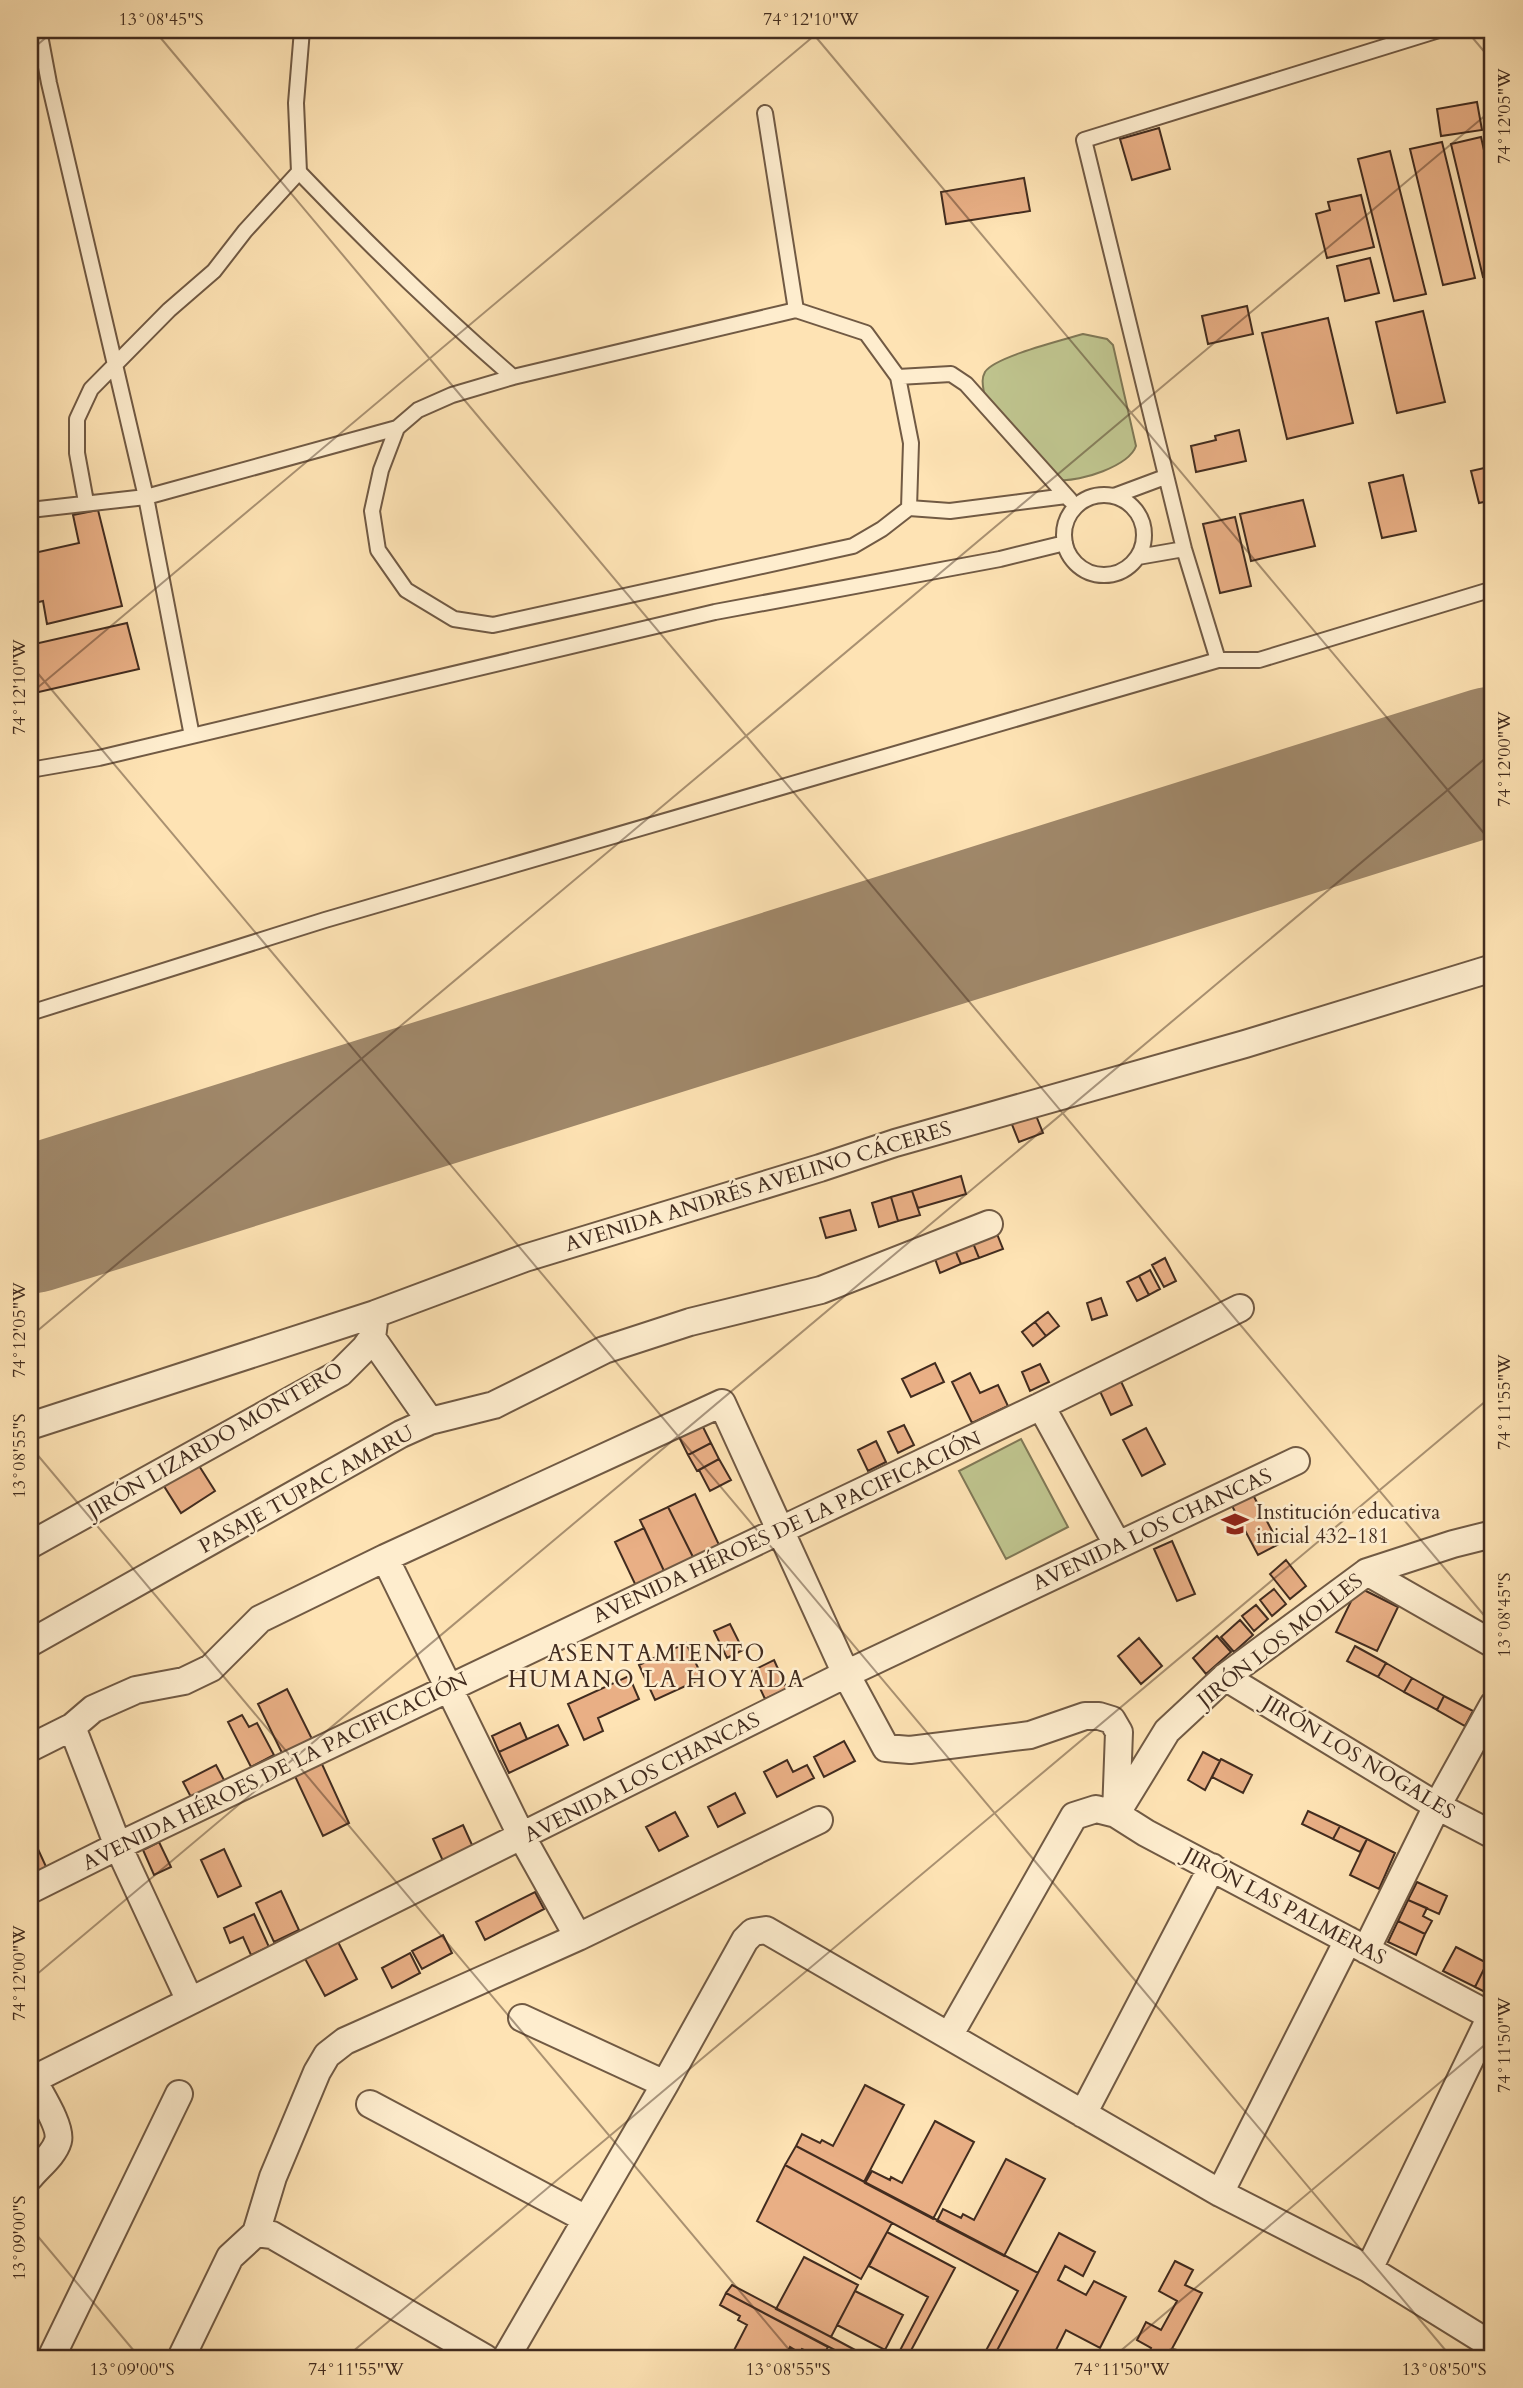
<svg xmlns="http://www.w3.org/2000/svg" width="1523" height="2388" font-family="Cardo,serif">
  <style>
    .green { fill: #bfc48e; stroke: #807856; stroke-width: 2 }
    .lines { fill: none; stroke-linecap: round; stroke-linejoin: round }
    .runway { stroke: #a0886a; stroke-width: 147 }
    .building { fill: #e9af85; stroke: #422c1f; stroke-width: 2 }
    .lane-casing { stroke: #715a44; stroke-width: 18 }
    .street-casing { stroke: #715a44; stroke-width: 30 }
    .lane { stroke: #feedce; stroke-width: 14 }
    .street { stroke: #feedce; stroke-width: 26 }
    .ticks { fill: none; stroke: #422c1f; stroke-width: 2; stroke-opacity: 0.45 }
    .labels { text-anchor: middle; stroke-width: 5; stroke-linejoin: round; paint-order: stroke }
    .street-label { font-size: 21px; fill: #422c1f; stroke: #feedce }
    .poi-label { font-size: 21px; fill: #422c1f; stroke: #feedce; text-anchor: start }
    .neighbourhood-label { font-size: 23px; letter-spacing: 2px; fill: #422c1f; stroke: #feedce }
    .neatline { fill: none; stroke: #422c1f; stroke-width: 2.5 }
    .ticks-label { font-size: 18px; text-anchor: middle; fill: #422c1f }
  </style>
  <rect width="100%" height="100%" fill="#fee3b4"/>
  <filter id="stains"><feTurbulence type="fractalNoise" baseFrequency=".00286" numOctaves="4"/><feColorMatrix values="0 0 0 0 .2 0 0 0 0 .09 0 0 0 0 .02 0 0 0 .5 -.17"/></filter>
  <radialGradient id="worn" r=".72"><stop offset=".6" stop-color="#630" stop-opacity="0"/><stop offset="1" stop-color="#630" stop-opacity=".3"/></radialGradient>
  <path class="green" d="M1083,334L1107,339L1113,345L1136,446C1129,466 1080,482 1060,480L984,393C983,386 981,379 985,372C994,357 1063,340 1083,334Z
    M1021,1439L1068,1527L1006,1559L959,1471Z"/>
  <g class="lines">
    <path class="runway" d="M30,1220L1493,760"/>
  </g>
  <path class="building" d="M1477,102L1482,130L1441,136L1437,109Z
    M1159,128L1170,169L1132,180L1120,139Z
    M1481,137L1493,190V274L1483,277L1451,144Z
    M1442,142L1475,278L1443,285L1410,149Z
    M1390,151L1426,294L1394,301L1358,159Z
    M1024,178L1030,211L946,224L941,192Z
    M1361,195L1374,247L1327,258L1316,214L1330,210L1328,202Z
    M1370,258L1379,293L1345,301L1337,266Z
    M1247,306L1253,334L1208,344L1202,316Z
    M1423,311L1445,402L1397,413L1376,322Z
    M1328,318L1353,423L1287,439L1262,333Z
    M1239,430L1246,461L1196,472L1191,446L1216,440L1215,436Z
    M1493,466V500L1479,503L1471,471Z
    M1403,475L1416,531L1382,538L1369,483Z
    M1303,500L1315,546L1251,561L1240,514Z
    M98,510L122,606L47,624L43,601L30,604V571L37,569L34,553L79,543L73,515Z
    M1235,517L1251,586L1220,593L1203,524Z
    M127,623L139,669L30,694V645Z
    M1035,1113L1043,1133L1019,1142L1011,1122Z
    M961,1176L966,1194L918,1208L912,1191Z
    M912,1191L920,1215L898,1221L891,1197Z
    M891,1197L898,1221L879,1227L872,1203Z
    M850,1210L856,1230L826,1238L820,1218Z
    M995,1229L1003,1249L979,1258L971,1238Z
    M971,1238L979,1258L961,1264L953,1245Z
    M953,1245L961,1264L940,1273L933,1253Z
    M1165,1258L1176,1281L1164,1287L1152,1265Z
    M1150,1270L1160,1289L1149,1295L1139,1276Z
    M1139,1276L1149,1295L1137,1301L1127,1282Z
    M1101,1298L1107,1315L1092,1320L1087,1303Z
    M1048,1312L1059,1326L1046,1336L1035,1322Z
    M1035,1322L1046,1336L1033,1346L1022,1332Z
    M935,1363L944,1382L911,1397L902,1379Z
    M1040,1364L1049,1382L1030,1391L1022,1372Z
    M970,1373L980,1393L998,1385L1008,1406L972,1423L952,1382Z
    M1118,1375L1132,1405L1111,1415L1097,1385Z
    M701,1423L711,1443L688,1455L678,1435Z
    M904,1425L914,1445L898,1453L888,1432Z
    M1146,1428L1165,1464L1142,1476L1123,1440Z
    M876,1441L886,1462L868,1471L858,1450Z
    M711,1443L719,1459L697,1471L688,1455Z
    M719,1459L731,1480L710,1491L699,1470Z
    M196,1461L215,1491L181,1513L162,1483Z
    M1252,1493L1279,1544L1258,1555L1231,1504Z
    M695,1494L720,1547L694,1559L668,1507Z
    M668,1507L694,1559L665,1573L640,1520Z
    M644,1528L665,1573L636,1586L615,1542Z
    M1172,1541L1195,1594L1177,1601L1154,1549Z
    M1286,1560L1306,1586L1290,1599L1270,1574Z
    M1358,1587L1398,1607L1377,1651L1336,1632Z
    M1274,1589L1286,1604L1272,1616L1260,1600Z
    M1256,1605L1268,1619L1254,1631L1242,1616Z
    M1240,1620L1253,1635L1234,1652L1221,1637Z
    M730,1624L743,1650L727,1658L714,1631Z
    M1217,1636L1231,1652L1206,1674L1193,1658Z
    M1139,1638L1162,1666L1141,1684L1118,1656Z
    M686,1643L703,1678L655,1700L639,1665Z
    M1355,1646L1386,1663L1378,1677L1347,1661Z
    M774,1660L787,1689L765,1699L752,1671Z
    M1386,1663L1412,1678L1404,1692L1378,1677Z
    M629,1676L639,1699L598,1718L603,1731L584,1740L568,1704Z
    M1412,1678L1444,1696L1437,1710L1404,1692Z
    M287,1689L312,1739L282,1753L258,1704Z
    M1444,1696L1473,1711L1465,1726L1437,1710Z
    M242,1715L249,1727L257,1723L274,1755L251,1767L228,1722Z
    M520,1723L527,1739L499,1752L492,1736Z
    M558,1725L568,1745L509,1773L499,1752Z
    M844,1741L855,1761L824,1777L814,1757Z
    M1203,1752L1220,1761L1205,1790L1188,1780Z
    M1221,1759L1252,1775L1243,1793L1212,1777Z
    M787,1760L793,1772L807,1765L814,1778L777,1797L764,1772Z
    M321,1762L349,1823L323,1836L294,1774Z
    M216,1765L225,1782L192,1799L183,1782Z
    M735,1793L745,1813L718,1827L708,1807Z
    M1308,1811L1340,1826L1333,1839L1302,1824Z
    M675,1812L688,1836L659,1851L646,1827Z
    M463,1825L473,1847L443,1861L433,1839Z
    M1340,1826L1367,1839L1360,1852L1333,1839Z
    M1367,1839L1395,1853L1379,1889L1350,1875Z
    M159,1842L171,1867L154,1875L143,1850Z
    M37,1847L48,1871L32,1878L30,1874V1850Z
    M224,1849L241,1886L218,1897L201,1860Z
    M1417,1882L1447,1896L1439,1914L1408,1900Z
    M281,1891L299,1930L274,1942L256,1903Z
    M535,1892L544,1909L485,1940L476,1922Z
    M1408,1900L1427,1908L1423,1916L1432,1921L1425,1934L1398,1921Z
    M254,1914L269,1947L251,1955L243,1937L230,1943L224,1928Z
    M1398,1921L1425,1934L1416,1955L1388,1942Z
    M443,1935L452,1953L422,1969L412,1951Z
    M336,1938L357,1979L325,1996L303,1955Z
    M1456,1947L1487,1963L1475,1987L1443,1971Z
    M410,1953L420,1973L392,1988L382,1968Z
    M1487,1963L1493,1966V1996L1475,1987Z
    M865,2085L904,2105L864,2182L796,2146L802,2134L820,2143L822,2140L833,2146Z
    M935,2121L974,2142L933,2219L865,2183L872,2171L890,2180L891,2177L902,2183Z
    M796,2146L1038,2273L993,2358H982L1018,2291L785,2165Z
    M1006,2159L1045,2179L1004,2256L937,2221L943,2209L961,2218L963,2214L974,2220Z
    M785,2165L892,2223L861,2279L757,2221Z
    M887,2232L955,2268L907,2358H896L928,2297L869,2266Z
    M1059,2233L1095,2252L1083,2276L1065,2266L1058,2280L1086,2295L1094,2281L1126,2297L1100,2348L1066,2330L1052,2358H993Z
    M804,2257L858,2285L831,2337L776,2309Z
    M1175,2261L1193,2270L1185,2285L1202,2293L1167,2358H1146L1151,2348L1137,2340L1146,2322L1161,2330L1177,2301L1159,2291Z
    M732,2285L831,2337L870,2358H850L726,2293Z
    M855,2291L903,2315L885,2350L837,2325Z
    M726,2293L828,2347L822,2358L802,2349L800,2353L790,2347L785,2358H730L747,2325L738,2320L740,2316L720,2305Z"/>
  <g class="lines">
    <defs>
      <path id="lane" d="M39,30L49,83L146,497L192,736
        M765,113L796,310
        M299,172C367,243 438,312 513,377
        M898,377L951,374L966,384L1070,500
        M397,428L381,470L372,511L378,550L406,590L454,619L493,625L853,546L882,529L909,508L950,511L1066,496
        M1064 535a40 40 0 1 1 80 0a40 40 0 1 1-80 0Z
        M1114,496L1165,477
        M86,502L77,453V419L91,389L169,310L214,271L245,231L299,172L296,103L302,30
        M30,510L146,497L397,428L418,410L452,395L513,377L796,310L866,333L898,377L911,443L909,508
        M1138,557L1184,549
        M1218,660L1184,549L1084,140L1439,30
        M30,770L99,758L715,612L1000,559L1065,543
        M30,1013L325,920L1218,660H1259L1493,589
        M1173,2357L1174,2358"/>
      <path id="street" d="M372,1338L430,1421
        M1041,1406L1117,1544
        M30,1426L375,1314L525,1258L820,1168L895,1143L1245,1044L1493,968
        M30,1545L340,1373L365,1348L372,1338L375,1314
        M385,1558L522,1837L578,1937
        M1367,1572L1493,1644
        M30,1643L401,1434L430,1421L494,1405L604,1350L690,1322L821,1290L989,1224
        M1225,1677L1437,1806L1493,1835
        M72,1727L93,1709L136,1690L184,1681L211,1668L260,1619L385,1558L722,1403L846,1674L886,1748L910,1750L1030,1735L1085,1716H1099L1112,1720L1119,1732L1116,1814
        M30,1748L72,1727L118,1846L190,2001
        M1118,1811L1167,1731L1225,1677L1367,1572L1453,1544L1493,1534
        M30,1890L118,1846L1041,1406L1240,1308
        M1366,1950L1437,1806L1493,1705
        M522,2018L665,2084
        M949,2036L1074,1816L1096,1809L1116,1814L1146,1833L1493,2017
        M30,2081L846,1674L1296,1461
        M370,2104L586,2219
        M1083,2114L1212,1867
        M30,2177C39,2166 54,2155 58,2141C62,2127 40,2094 33,2080
        M1220,2193L1348,1940
        M256,2233L272,2235L485,2358
        M1369,2269L1491,2016
        M51,2358L179,2094
        M181,2358L230,2257L256,2233L273,2177L317,2072L327,2055L345,2041L578,1937L819,1820
        M506,2358L665,2084L745,1940L753,1932L766,1930L1220,2193L1369,2269L1493,2346"/>
    </defs>
    <use href="#lane" class="lane-casing"/>
    <use href="#street" class="street-casing"/>
    <use href="#lane" class="lane"/>
    <use href="#street" class="street"/>
  </g>
  <path class="ticks" d="M154,30L1493,1626M810,30L1493,844M1466,30L1493,62M30,51L55,30M30,664L1452,2358M30,694L821,30M30,1337L1493,109M30,1446L796,2358M30,1980L1493,752M30,2227L140,2358M345,2358L1493,1395M1112,2358L1493,2038"/>
  <defs>
    <symbol id="school-bare" viewBox="-9 -9 18 18"><path d="M0-5L7-2L0 1L-7-2ZM-4 1L0 2.5L4 1V4Q0 6-4 4Z" fill="#8f2418" stroke="#feedce" stroke-width="2.5" paint-order="stroke"/></symbol>
  </defs>
  <g fill-rule="evenodd">
    <use href="#school-bare" x="1216" y="1505" width="38" height="38"/>
  </g>
  <g class="labels">
    <g class="street-label">
      <text transform="translate(758 1186) rotate(-17)" y="7">AVENIDA ANDRÉS AVELINO CÁCERES</text>
      <text transform="translate(215 1440) rotate(-30)" y="7">JIRÓN LIZARDO MONTERO</text>
      <text transform="translate(306 1489) rotate(-29)" y="7">PASAJE TUPAC AMARU</text>
      <text transform="translate(787 1527) rotate(-25)" y="7">AVENIDA HÉROES DE LA PACIFICACIÓN</text>
      <text transform="translate(1152 1529) rotate(-25)" y="7">AVENIDA LOS CHANCAS</text>
      <text transform="translate(1280 1640) rotate(-38)" y="7">JIRÓN LOS MOLLES</text>
      <text transform="translate(1359 1757) rotate(31)" y="7">JIRÓN LOS NOGALES</text>
      <text transform="translate(275 1771) rotate(-26)" y="7">AVENIDA HÉROES DE LA PACIFICACIÓN</text>
      <text transform="translate(642 1777) rotate(-27)" y="7">AVENIDA LOS CHANCAS</text>
      <text transform="translate(1285 1906) rotate(28)" y="7">JIRÓN LAS PALMERAS</text>
    </g>
    <g class="poi-label">
      <text x="1256" y="1519">Institución educativa<tspan x="1256" dy="24">inicial 432-181</tspan></text>
    </g>
    <g class="neighbourhood-label">
      <text x="657" y="1661">ASENTAMIENTO<tspan x="657" dy="26">HUMANO LA HOYADA</tspan></text>
    </g>
  </g>
  <rect width="1523" height="2388" fill="none" stroke="#fee3b4" stroke-width="77"/>
  <rect x="38" y="38" width="1446" height="2312" class="neatline"/>
  <g class="ticks-label">
    <text x="161" y="25">13°08'45"S</text>
    <text x="811" y="25">74°12'10"W</text>
    <text transform="translate(1504 116) rotate(-90)" y="6">74°12'05"W</text>
    <text transform="translate(19 687) rotate(-90)" y="6">74°12'10"W</text>
    <text transform="translate(1504 759) rotate(-90)" y="6">74°12'00"W</text>
    <text transform="translate(19 1330) rotate(-90)" y="6">74°12'05"W</text>
    <text transform="translate(1504 1402) rotate(-90)" y="6">74°11'55"W</text>
    <text transform="translate(19 1456) rotate(-90)" y="6">13°08'55"S</text>
    <text transform="translate(1504 1615) rotate(-90)" y="6">13°08'45"S</text>
    <text transform="translate(19 1973) rotate(-90)" y="6">74°12'00"W</text>
    <text transform="translate(1504 2045) rotate(-90)" y="6">74°11'50"W</text>
    <text transform="translate(19 2238) rotate(-90)" y="6">13°09'00"S</text>
    <text x="132" y="2375">13°09'00"S</text>
    <text x="356" y="2375">74°11'55"W</text>
    <text x="788" y="2375">13°08'55"S</text>
    <text x="1122" y="2375">74°11'50"W</text>
    <text x="1444" y="2375">13°08'50"S</text>
  </g>
  <rect width="100%" height="100%" filter="url(#stains)"/>
  <rect width="100%" height="100%" fill="url(#worn)"/>
</svg>
